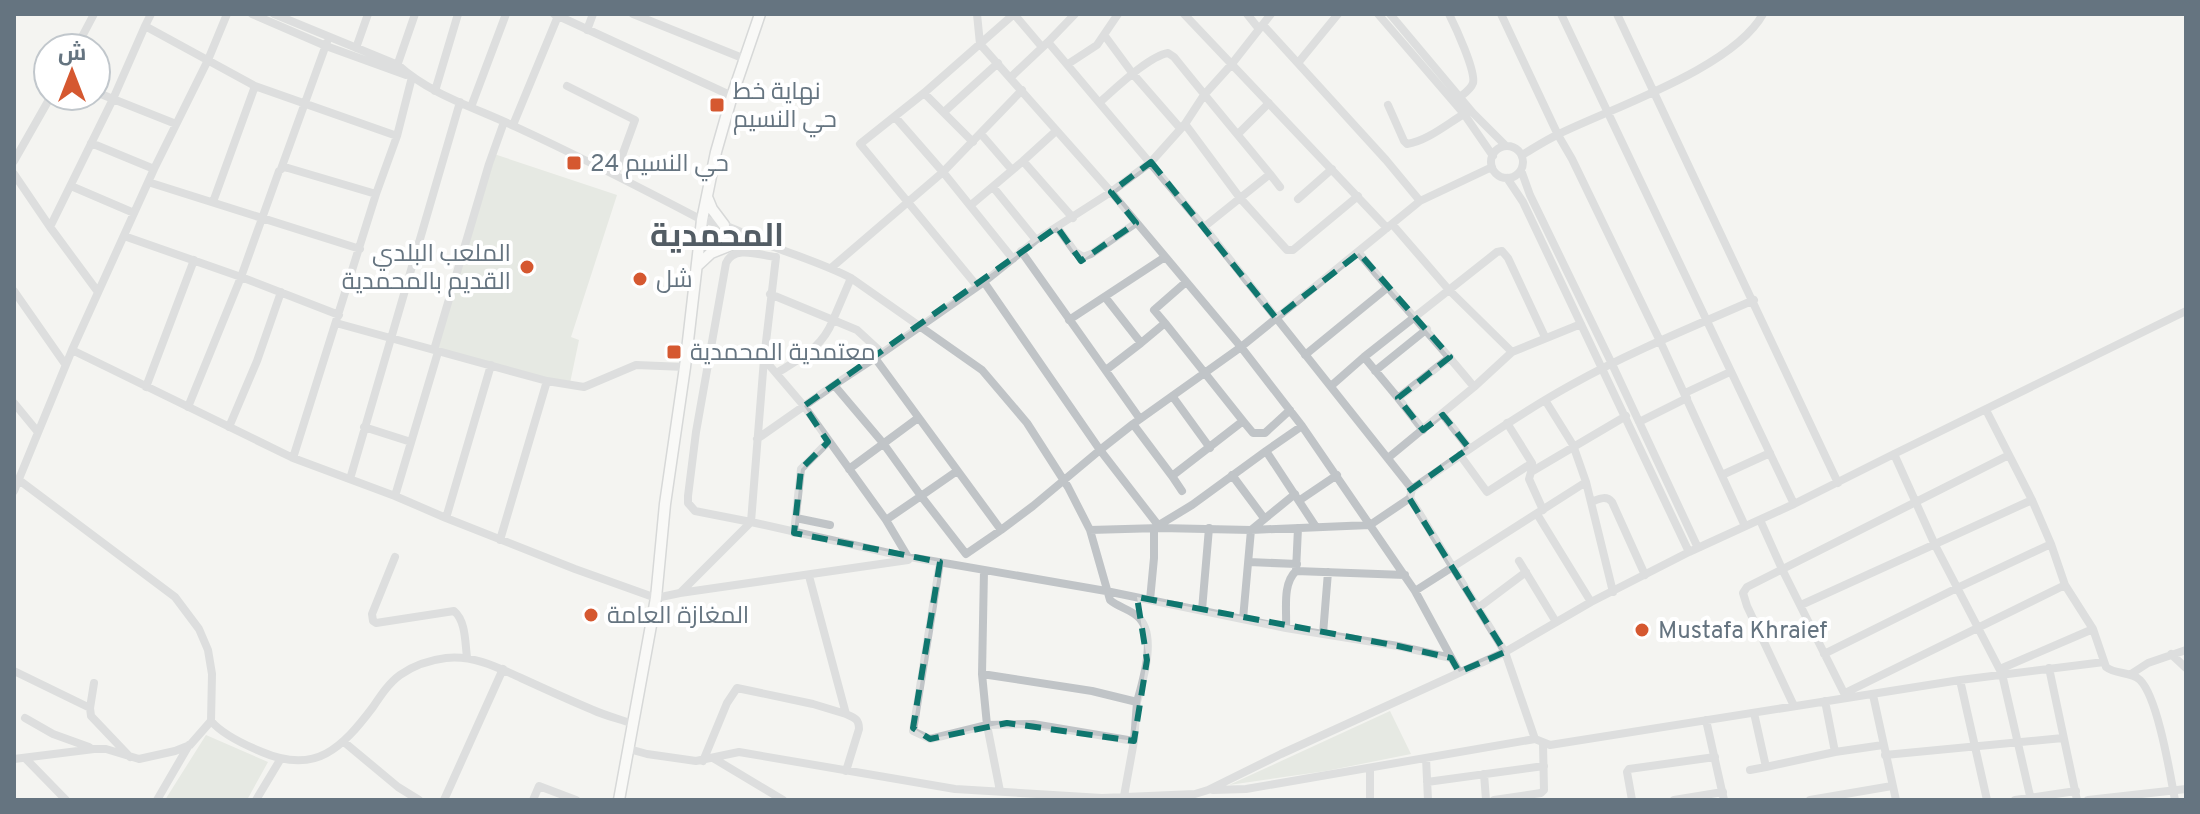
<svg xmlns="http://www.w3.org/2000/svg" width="2200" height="814" font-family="Overpass,Cairo,sans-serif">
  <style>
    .green { fill: #d5dbd2 }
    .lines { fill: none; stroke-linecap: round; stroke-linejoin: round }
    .major-casing { stroke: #b3b7ba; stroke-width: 13 }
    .minor { stroke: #c0c4c7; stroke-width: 8 }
    .major { stroke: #fff; stroke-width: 10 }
    .marked { fill: none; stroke: #0f766e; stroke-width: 6; stroke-dasharray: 16 10; stroke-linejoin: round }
    .poi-dot { fill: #d55830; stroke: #fff; stroke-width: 3 }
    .labels { text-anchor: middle; stroke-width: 8; stroke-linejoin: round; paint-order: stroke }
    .poi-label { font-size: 24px; fill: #657480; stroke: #fff; text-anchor: start }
    .district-label { font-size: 32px; font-weight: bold; fill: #535d65; stroke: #fff }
  </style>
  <rect width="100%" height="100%" fill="#f4f4f1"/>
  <path class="green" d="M494,154L617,195L571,337L579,340L570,383L435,351Z
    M1390,711L1411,754L1326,771L1229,785Z
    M206,735L268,762L247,800H165Z"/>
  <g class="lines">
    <defs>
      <path id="major" d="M707,197L712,209L724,225
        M697,266L711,253L731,245L736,239
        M619,800L656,598L665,504L685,367L702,220L716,152L732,96L760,14"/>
    </defs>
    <use href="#major" class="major-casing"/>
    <path class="minor" d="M151,14L145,26L255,86
      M252,14L326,46L406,75
      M274,14L398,65C431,95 476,108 516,127C579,156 641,188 702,220C727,223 751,237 774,247C800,257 826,265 851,278L982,370L1027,423L1068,487L1090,530L1160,528L1251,530L1370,525L1410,498L1412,489C1464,453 1515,416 1571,385C1630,352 1692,327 1754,300
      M554,14L732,96
      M633,14L745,59
      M977,14L980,44L1111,192L1241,347L1302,426L1415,591L1459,672
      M1014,14L1042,47
      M1184,14L1387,228
      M1247,14L1259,29
      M1378,14L1464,114L1493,156
      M1390,14L1473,113L1506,146
      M1449,14C1455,26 1476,71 1473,83C1471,89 1465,93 1460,97
      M1501,14L1558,135L1572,159L1660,341L1745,526
      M1561,14L1794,504
      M1617,14L1838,483
      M1263,25L1386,160L1420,201
      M145,26L113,99L176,124
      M587,30L593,14
      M1105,36L1133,74L1180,128
      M1048,42L1075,14
      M76,48L94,14
      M356,48L368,14
      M1298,63L1338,14
      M1068,64L1097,45L1118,14
      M397,66L415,14
      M1011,77L1048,42L1204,227L1412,489
      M567,86L635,120L615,175
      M435,91L458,14
      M96,92L113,99L50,227L98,292
      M924,93L973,142
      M1100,102C1115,89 1149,56 1168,53L1174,57C1206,97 1238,135 1270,174
      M1388,105L1404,141L1407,144C1427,141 1447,124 1464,114
      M471,107L506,14
      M944,112L998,63
      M895,117L943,172L1013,259
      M1185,124L1240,198L1287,250H1293L1358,196
      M513,125L558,16
      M981,134L1012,170
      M1238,134L1269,103
      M91,143L154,169
      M1491 162a16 16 0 1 1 32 0a16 16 0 1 1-32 0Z
      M1522,155C1534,148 1546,140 1559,134C1614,107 1733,68 1763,14
      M14,161L51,96
      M1023,161L1056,131
      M281,169L327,42
      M1521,170L1530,195L1612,364L1698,548
      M14,174L50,227
      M1507,178L1523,202L1689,552
      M148,182L360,249
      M71,186L134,213
      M993,187L1036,240
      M1298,199L1332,169
      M213,202L255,86L397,136
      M971,205L1023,161L1073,218
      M1392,224L1449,290L1512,352
      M1057,227L1075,252L1083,257L1091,254L1136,223
      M1204,227L1270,174L1280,187
      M124,236L241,277L339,315
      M700,245L718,244L733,240
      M1021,251L1140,419
      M1359,253C1396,299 1437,341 1474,387L1512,352L1581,324
      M831,268L943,172L1022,90
      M851,278L833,320L857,330L882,353
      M977,286L860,144L924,93L1014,14
      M14,291L65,364
      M770,294L833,320C822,348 802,357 777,373
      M1105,297L1141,343L1165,323L1154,310L1186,282
      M1069,320L1165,257
      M336,323L547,381L500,540
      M1165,323L1243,421
      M72,350L293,458L395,496L438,352
      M434,350L489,164L504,122
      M1305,355L1387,288
      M1364,357L1398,398L1450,357
      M875,358L984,282L1036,240L1111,192L1151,162L1185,124L1204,95L1231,65L1271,14
      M764,359L751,522L695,511L688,503V496L696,432L726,263C734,245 759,255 776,257L764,359L804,406L886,520L921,496L883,443L834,385L875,358L1001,530L1033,506L1100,450L984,282
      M1106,370L1141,343
      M1375,371L1427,329
      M547,381L584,387L636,365L685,367
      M1331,386L1364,357L1497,252L1502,251L1508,258L1545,337
      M146,387L194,260
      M1685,393L1730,372
      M1173,397L1210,448
      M1398,398L1423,430
      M1545,400L1573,445L1586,482
      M14,403L37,431
      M188,407L241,277L279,171L284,167L288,168L376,194
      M1986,410L2032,500L2051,544L2065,585L2093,629L2106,667C2116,675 2131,671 2140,680C2158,698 2170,774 2175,800
      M1443,415L1469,448
      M1639,422L1687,398
      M1133,424L1172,476
      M229,427L257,361L281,292
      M364,427L411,442
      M757,439L834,385
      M1266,451L1302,426
      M1894,454L1935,545L2002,674L2031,800
      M1460,455L1487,492L1532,463L1507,423
      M293,458L376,194L397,136L412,77
      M1388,458L1474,387
      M849,469L918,418
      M957,471L921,496L966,554L1001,530
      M1232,475L1264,518
      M1722,475L1770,453
      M350,479L460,102
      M14,491L72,350L154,169L208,60L227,14
      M1182,491L1172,476L1243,421L1253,433H1265L1290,410
      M395,496L446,518L575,569L656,598L680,593L751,522L898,555L1106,591L1286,628L1398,646L1451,658
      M1300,500L1337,475
      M1591,502C1599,499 1606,495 1612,502L1645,575
      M1543,510L1529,479L1531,472L1626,416
      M1537,514L1591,602
      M446,518L491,365
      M796,518L830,525
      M886,520L908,557
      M1760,520L1782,569L1846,697
      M1158,525L1100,450L1133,424L1241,347L1420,201L1492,167
      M1090,530L1110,600C1118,607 1129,609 1137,616C1158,633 1143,680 1137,702
      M794,533L801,469L828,442
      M395,557L372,614L373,621L376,623L454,611C466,621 465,643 467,657
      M1519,561L1556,622
      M940,562L913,731L930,739L987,725L1000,791
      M1249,562L1297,564
      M984,570L982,674L1092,691L1137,702L1134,741L1124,796
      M1296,571L1405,575
      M809,576L846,714C855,718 859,719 859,729L846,771
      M1415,591L1586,482L1613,592
      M680,593L908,560
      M1150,600L1154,558V528L1192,505L1266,451L1316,527
      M1801,605L2032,500
      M1478,608L1526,572
      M1202,610L1209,528
      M1243,619L1251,530L1295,494
      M1286,628C1287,610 1282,584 1296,571L1298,528
      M1323,634L1328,572
      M1824,654L1957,588L2051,544
      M2171,654L2186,668
      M2049,668L2077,800
      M2000,669L2093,629
      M14,671L90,708
      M982,674L987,725L1033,724L1134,741
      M2131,674L2148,663L2186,650
      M1960,680L1987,800
      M94,683L90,708L91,716L130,757
      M1845,693L2065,585
      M1873,695L1896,800
      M1825,701L1835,752
      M1794,706L1747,606L1743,593L1747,587L2009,455
      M1754,713L1766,767L1835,752L1883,745
      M25,718L53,734L89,747
      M1706,720L1724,800
      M211,721C223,735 245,745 262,752C316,775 342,748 373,707C381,695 389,683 400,675C414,665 430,660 446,658C473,655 497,667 521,678C545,689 569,700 593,710C606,716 620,719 633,724
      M1535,739L1550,745L1960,680L2104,662
      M344,742L398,787L419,800
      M629,749L647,754L696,761L739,752L955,789L1102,798L1195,794L1208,790L1281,754L1505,652L1591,602L1689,552L1794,504L1894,454L2186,311
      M1885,755L2063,738
      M25,758L66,800
      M713,758L783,800
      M1426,758L1428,800
      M14,759L94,749H106L139,759L175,751L190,745L211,721L212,674L208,650L199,629L175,597L19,480
      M703,761L727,703L737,688L813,704L846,714
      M1370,769V800
      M1750,770L1766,767
      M1484,774L1486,800
      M1427,782L1544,766
      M1213,790L1246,789L1535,739L1505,652L1410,498
      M157,800L189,745
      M256,800L280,760
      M444,800L503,669
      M533,800L539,786L576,800
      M1494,800L1541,793L1544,790L1543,744
      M1632,800L1627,772L1629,769L1715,757
      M1674,800L1723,792
      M1810,800L1892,786
      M2015,800L2076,791
      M2088,800L2186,789"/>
    <use href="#major" class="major"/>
  </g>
  <path d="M0 0H2200V814H0ZM1151,162L1276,318L1359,253L1450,357L1398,398L1423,430L1443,415L1469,448L1406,493L1505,652L1459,672L1451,658L1398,646L1137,597L1147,660L1134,741L1007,723L930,739L913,728L940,562L794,533L801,469L828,442L804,406L1057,227L1081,261L1136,223L1111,192Z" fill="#f4f4f1" fill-opacity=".55" fill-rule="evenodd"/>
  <path class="marked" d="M1151,162L1276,318L1359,253L1450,357L1398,398L1423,430L1443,415L1469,448L1406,493L1505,652L1459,672L1451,658L1398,646L1137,597L1147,660L1134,741L1007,723L930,739L913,728L940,562L794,533L801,469L828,442L804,406L1057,227L1081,261L1136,223L1111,192Z"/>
  <g class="poi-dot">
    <rect x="709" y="97" width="16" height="16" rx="4"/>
    <rect x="566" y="155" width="16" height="16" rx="4"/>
    <circle cx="527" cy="267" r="8"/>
    <circle cx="640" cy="279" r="8"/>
    <rect x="666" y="344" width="16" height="16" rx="4"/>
    <circle cx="591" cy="615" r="8"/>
    <circle cx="1642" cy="630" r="8"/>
  </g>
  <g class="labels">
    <g class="poi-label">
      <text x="733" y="99">نهاية خط<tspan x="733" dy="28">حي النسيم</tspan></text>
      <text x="590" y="171">حي النسيم 24</text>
      <text x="511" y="261" text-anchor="end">الملعب البلدي<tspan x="511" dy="28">القديم بالمحمدية</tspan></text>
      <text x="656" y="287">شل</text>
      <text x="690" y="360">معتمدية المحمدية</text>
      <text x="607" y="623">المغازة العامة</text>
      <text x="1658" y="638">Mustafa Khraief</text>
    </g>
    <g class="district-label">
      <text x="717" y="246">المحمدية</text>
    </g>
  </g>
  <rect width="2200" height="814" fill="none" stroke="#657480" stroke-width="32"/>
  <g transform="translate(72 72)"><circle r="38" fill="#ffffff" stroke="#c1c7cc" stroke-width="2"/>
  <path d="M0-6L14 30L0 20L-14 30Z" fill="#d55830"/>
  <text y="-12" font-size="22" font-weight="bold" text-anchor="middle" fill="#657480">ش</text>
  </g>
</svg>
